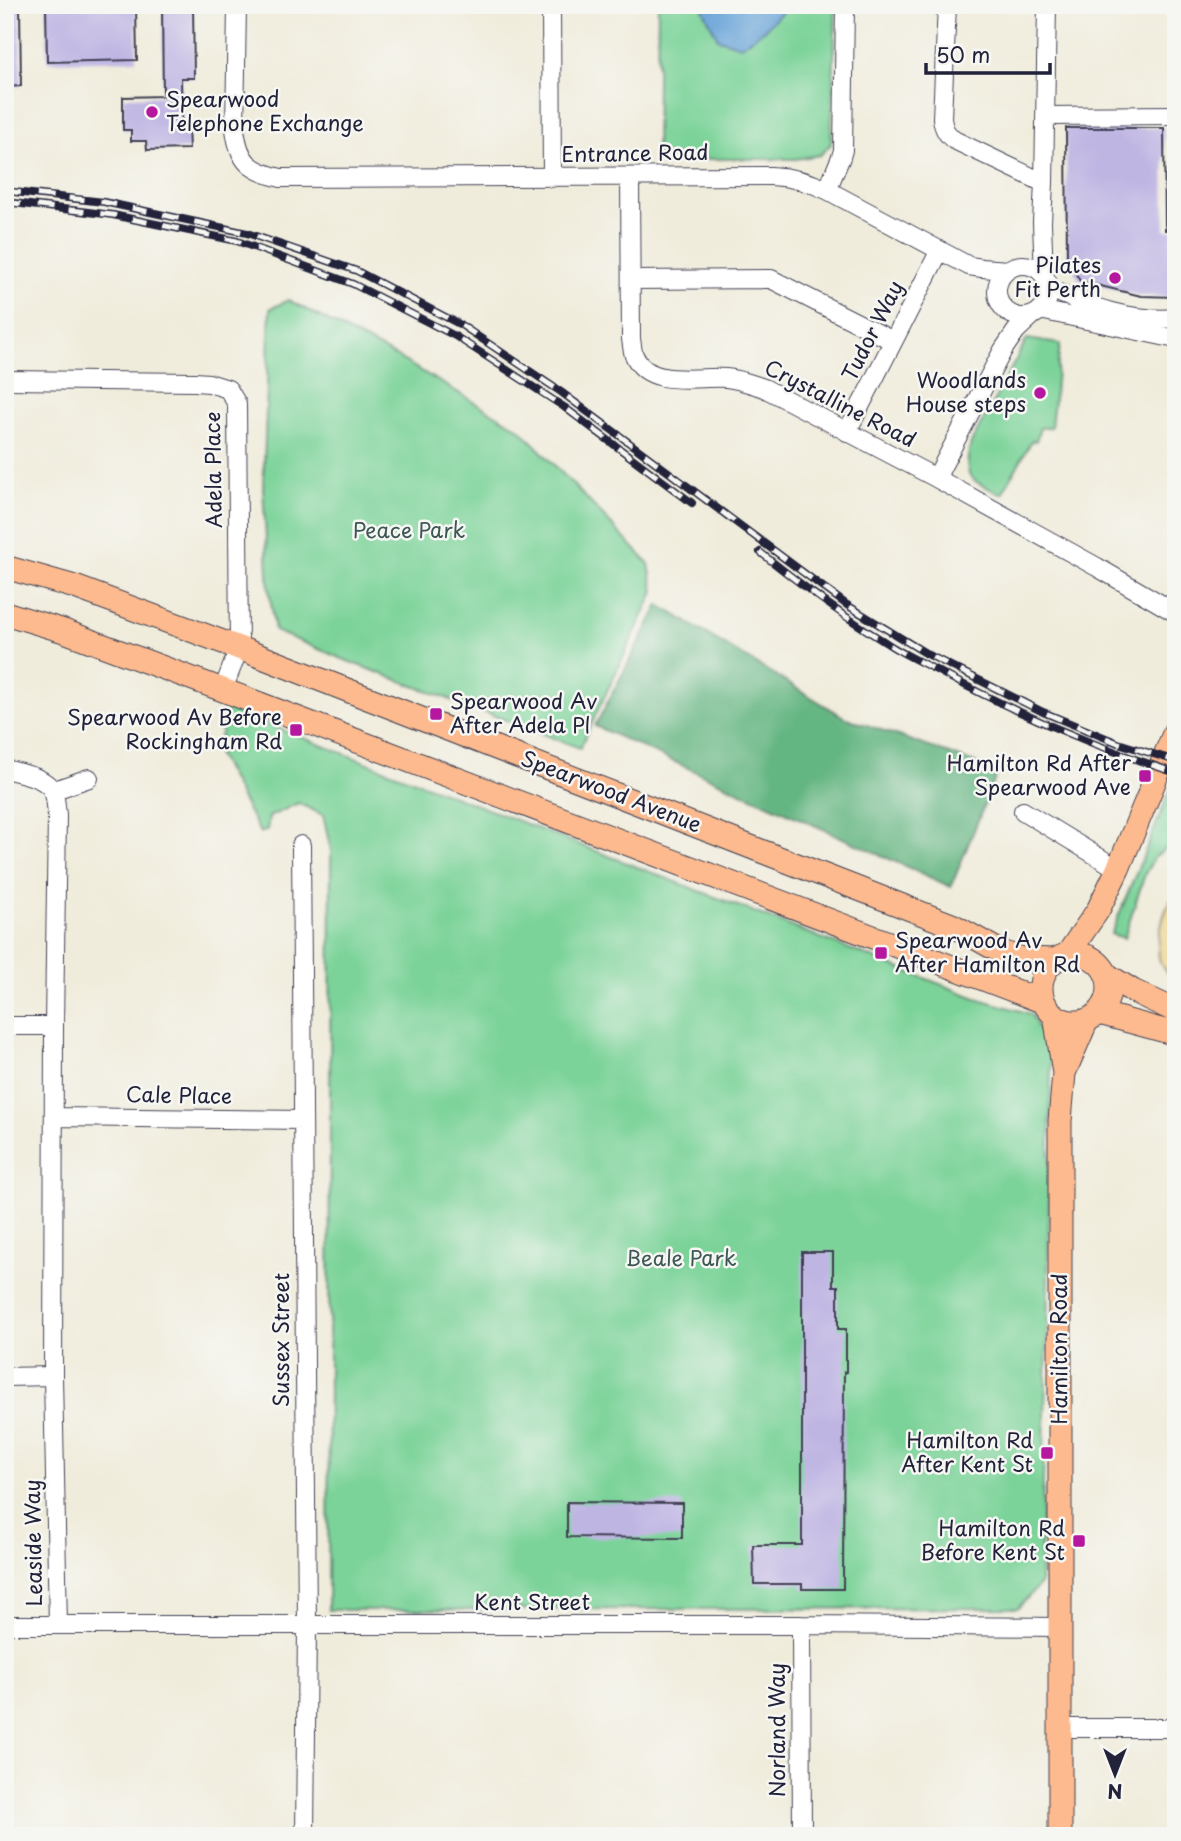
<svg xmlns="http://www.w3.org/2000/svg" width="1181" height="1841" font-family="'Playpen Sans',sans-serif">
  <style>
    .green { fill: #7bd399; stroke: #4e7a6a; stroke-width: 2 }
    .forest { fill: #64b581; stroke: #436c5e; stroke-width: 2 }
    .sand { fill: #eeda9e; stroke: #887e6c; stroke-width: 2 }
    .water { fill: #68a3d8; stroke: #45628a; stroke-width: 2 }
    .building { fill: #bfb5e3 }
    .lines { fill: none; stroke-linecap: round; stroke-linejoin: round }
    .minor-casing { stroke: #414053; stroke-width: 20 }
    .major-casing { stroke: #414053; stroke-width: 25 }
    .minor { stroke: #fff; stroke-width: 18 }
    .major { stroke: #fcba8e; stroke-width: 23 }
    .rail-casing { stroke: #22223b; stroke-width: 8 }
    .rail { stroke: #f6f6f2; stroke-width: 5; stroke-dasharray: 16; stroke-linecap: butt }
    .poi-dot { fill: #b5179e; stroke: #f6f6f2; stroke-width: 2.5 }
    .labels { text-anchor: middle; stroke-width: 5; stroke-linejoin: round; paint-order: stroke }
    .poi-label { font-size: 21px; fill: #22223b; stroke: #f6f6f2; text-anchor: end }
    .street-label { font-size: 21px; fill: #22223b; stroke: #f6f6f2 }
    .park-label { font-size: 21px; fill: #3d5757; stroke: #f6f6f2 }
  </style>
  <rect width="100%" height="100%" fill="#f6f6f2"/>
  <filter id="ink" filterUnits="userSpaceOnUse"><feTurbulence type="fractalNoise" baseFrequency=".0143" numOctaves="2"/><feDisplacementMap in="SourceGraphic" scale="14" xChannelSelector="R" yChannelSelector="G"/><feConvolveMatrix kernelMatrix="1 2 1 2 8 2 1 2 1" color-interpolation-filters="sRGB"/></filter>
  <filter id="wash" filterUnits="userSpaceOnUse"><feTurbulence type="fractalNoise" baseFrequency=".00686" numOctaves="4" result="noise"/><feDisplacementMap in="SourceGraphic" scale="28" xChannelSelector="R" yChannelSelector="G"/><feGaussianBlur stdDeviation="1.57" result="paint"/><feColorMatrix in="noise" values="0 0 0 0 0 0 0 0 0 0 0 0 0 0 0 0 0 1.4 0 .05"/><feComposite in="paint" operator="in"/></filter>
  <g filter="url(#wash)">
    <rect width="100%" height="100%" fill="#f0ecdb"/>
    <path class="green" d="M658,5H836L831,144L820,155L795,159H656Z
      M288,300L395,356L519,428L649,564L654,592L580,748L350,662L275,631L269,589L263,489L270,309Z
      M1027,339L1060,344L1051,427L1040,428L1036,441L1032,440L1002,494C971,480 961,480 971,443Z
      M226,708L976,998L1031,1014L1051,1054L1047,1345L1040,1584L1018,1608L328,1610L331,851L323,815L298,803L269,817L267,830L260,833L217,753Z
      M1175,779L1176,843H1172L1154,858L1145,874L1124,938L1111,934Z"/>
    <path class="forest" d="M659,605L844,717L998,771L951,887L595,726Z"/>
    <path class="sand" d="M1176,895V979C1172,976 1166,972 1163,968C1152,953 1162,906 1176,895Z"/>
    <path class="water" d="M703,5H789L764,30L741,46L718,39L703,9Z"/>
    <g id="blocks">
      <path class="building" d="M5,5H20L21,86L5,87Z
        M46,5H136L137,60L47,62Z
        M162,5H193L194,78H181L182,127H188L189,149L147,150L146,141H131V130H123V97L163,96Z
        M1066,128H1164L1165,230H1176V297L1141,296L1080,281L1067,259Z
        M802,1252H833V1286H838V1329H846V1372H844L843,1589H802V1584H754L753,1545H802Z
        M567,1502L682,1503V1538L567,1537Z"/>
    </g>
  </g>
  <g filter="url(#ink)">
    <use href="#blocks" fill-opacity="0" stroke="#414053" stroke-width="2"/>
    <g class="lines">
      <defs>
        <path id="minor" d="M237,5L235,129C239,162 250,171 281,178L771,176C791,177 808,181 827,190L969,266L982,268L1008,270
          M551,5L552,178
          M947,5L942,118C943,128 946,134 954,140L1044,183
          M1045,116L1176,115
          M630,177L631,339C632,344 632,350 634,355C648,389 697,376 726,378C739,379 751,384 764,388L936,478L1097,567L1176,613
          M827,190L841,157L843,150L845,5
          M997 291a26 26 0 1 1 52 0a26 26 0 1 1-52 0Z
          M1044,276L1042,222L1044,183L1047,5
          M631,280L771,279L893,341
          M1049,288C1090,307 1129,322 1176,318
          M1040,310L1176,339
          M5,380L195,382L209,383L228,389L237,404L239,648L223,690
          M847,432L940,250
          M936,478L1003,350L1016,331L1033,315
          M5,769C20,773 44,776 53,791C56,798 56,808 57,815L54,1026L53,1376L58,1625
          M52,791L89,778
          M1023,811L1118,869
          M301,845L307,1626L305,1836
          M5,1026H54
          M55,1117L303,1120
          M5,1377L53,1376
          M5,1625H801L1059,1627
          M801,1625L802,1836
          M1059,1728H1176"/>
        <path id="major" d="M5,567L75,587L239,648L954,926L1001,952L1023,959L1056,960
          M5,613L64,631L223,690L1044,1002
          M1041 988a34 34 0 1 1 68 0a34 34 0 1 1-68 0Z
          M1067,955L1098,910L1118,869L1176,729
          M1107,975L1133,991L1176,1011
          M1099,1013L1176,1034
          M1055,1015L1064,1073L1060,1121V1836
          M1064,1073L1087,1020"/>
      </defs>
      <use href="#minor" class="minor-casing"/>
      <use href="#major" class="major-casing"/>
      <use href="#minor" class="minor"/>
      <use href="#major" class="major"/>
      <defs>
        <path id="rail" d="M5,191L104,202L247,233L357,271L461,325L561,392L847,605L927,654L1043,712L1118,743L1176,761
          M5,202L113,215L237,241L353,284L455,336L564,407L692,503
          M760,552C800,584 841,615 885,642C901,653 919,661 936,670C1013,712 1093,746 1176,773"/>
      </defs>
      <use href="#rail" class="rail-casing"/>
      <use href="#rail" class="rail"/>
    </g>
  </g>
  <g class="poi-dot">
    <circle cx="152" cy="112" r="7"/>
    <circle cx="1115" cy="278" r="7"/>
    <circle cx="1040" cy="393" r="7"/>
    <rect x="429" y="707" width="14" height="14" rx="3.5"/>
    <rect x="289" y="723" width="14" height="14" rx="3.5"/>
    <rect x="1138" y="769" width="14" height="14" rx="3.5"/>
    <rect x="874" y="946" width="14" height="14" rx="3.5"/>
    <rect x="1040" y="1446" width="14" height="14" rx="3.5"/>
    <rect x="1072" y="1534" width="14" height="14" rx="3.5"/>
  </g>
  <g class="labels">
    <g class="poi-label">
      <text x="166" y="107" text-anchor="start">Spearwood<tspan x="166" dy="24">Telephone Exchange</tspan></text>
      <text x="1101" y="273">Pilates<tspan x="1101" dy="24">Fit Perth</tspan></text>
      <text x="1026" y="388">Woodlands<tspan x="1026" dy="24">House steps</tspan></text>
      <text x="450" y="709" text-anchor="start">Spearwood Av<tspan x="450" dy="24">After Adela Pl</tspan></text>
      <text x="282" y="725">Spearwood Av Before<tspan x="282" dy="24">Rockingham Rd</tspan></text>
      <text x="1131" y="771">Hamilton Rd After<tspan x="1131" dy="24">Spearwood Ave</tspan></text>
      <text x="895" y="948" text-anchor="start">Spearwood Av<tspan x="895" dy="24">After Hamilton Rd</tspan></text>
      <text x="1033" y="1448">Hamilton Rd<tspan x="1033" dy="24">After Kent St</tspan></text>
      <text x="1065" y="1536">Hamilton Rd<tspan x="1065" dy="24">Before Kent St</tspan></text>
    </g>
    <g class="street-label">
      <text transform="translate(635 154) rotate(-1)" y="7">Entrance Road</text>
      <text transform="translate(873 331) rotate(-63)" y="7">Tudor Way</text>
      <text transform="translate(840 404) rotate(27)" y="7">Crystalline Road</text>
      <text transform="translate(214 470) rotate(-91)" y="7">Adela Place</text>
      <text transform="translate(611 792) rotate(21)" y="7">Spearwood Avenue</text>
      <text transform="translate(179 1096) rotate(1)" y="7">Cale Place</text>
      <text transform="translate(282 1340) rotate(-90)" y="7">Sussex Street</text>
      <text transform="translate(1060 1349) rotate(-90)" y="7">Hamilton Road</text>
      <text transform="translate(34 1543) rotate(-91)" y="7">Leaside Way</text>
      <text x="532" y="1610">Kent Street</text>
      <text transform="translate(778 1730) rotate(-90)" y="7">Norland Way</text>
    </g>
    <g class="park-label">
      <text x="409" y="538">Peace Park</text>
      <text x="681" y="1266">Beale Park</text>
    </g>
  </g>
  <rect width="1181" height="1841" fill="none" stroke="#f6f6f2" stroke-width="28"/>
  <g transform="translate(1115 1774) rotate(180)" stroke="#f6f6f2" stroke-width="5" paint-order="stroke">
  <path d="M0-5L12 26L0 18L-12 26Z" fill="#22223b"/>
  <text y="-10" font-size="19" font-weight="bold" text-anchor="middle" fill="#22223b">N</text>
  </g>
  <path d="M926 63v10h124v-10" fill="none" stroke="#22223b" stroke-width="3.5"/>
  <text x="936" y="63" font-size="21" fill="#22223b" stroke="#f6f6f2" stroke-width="5" paint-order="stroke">50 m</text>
</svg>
